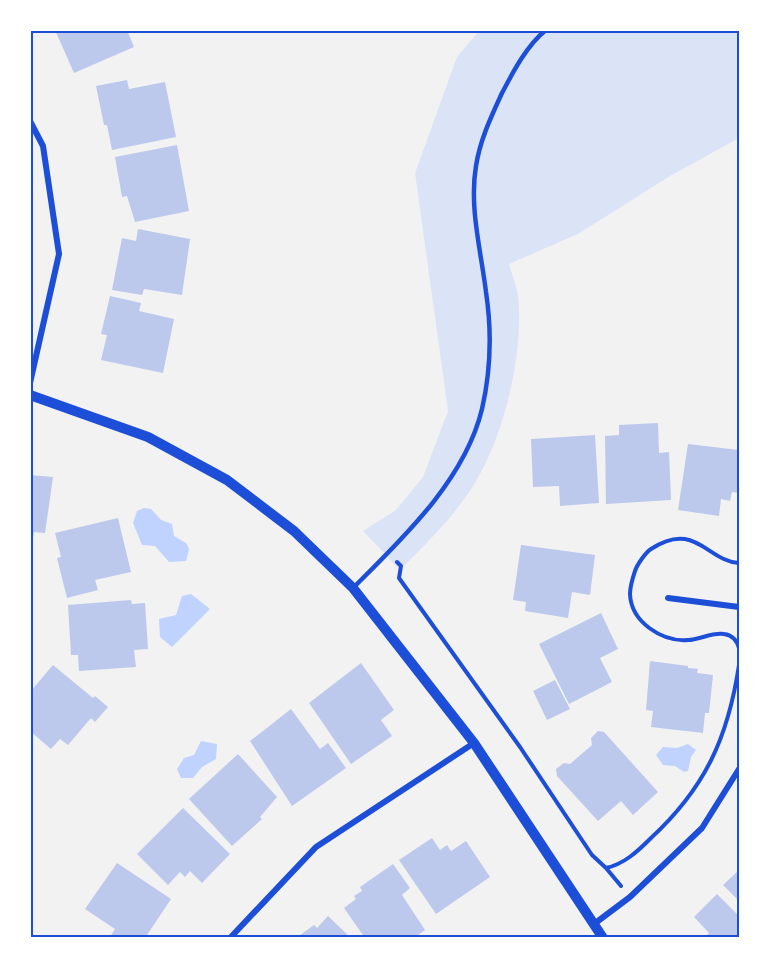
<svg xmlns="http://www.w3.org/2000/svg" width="769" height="968" font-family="Lato,sans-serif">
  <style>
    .green { fill: #dbe4f7 }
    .water { fill: #bfd3fe }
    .building { fill: #bdc9ec }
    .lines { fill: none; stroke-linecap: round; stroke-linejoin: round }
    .path { stroke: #1d4ed8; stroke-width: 4 }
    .service { stroke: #1d4ed8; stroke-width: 4.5 }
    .minor { stroke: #1d4ed8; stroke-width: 6 }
    .tertiary { stroke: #1d4ed8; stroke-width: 10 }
    .neatline { fill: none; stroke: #1d4ed8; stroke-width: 2 }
  </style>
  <rect width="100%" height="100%" fill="#f2f2f2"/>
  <path class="green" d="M480,30H739V138L670,176L578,234L509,264C512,274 516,285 518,295C524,351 506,427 479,476C459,512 429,541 400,570L363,531L396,510L423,477L448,411L415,173L457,57Z"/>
  <path class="water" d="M144,508L151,509L161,520L172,524L174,536L186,543L189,549L186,561L169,562L155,546L142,545L133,523L137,511Z
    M191,594L210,609L172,647L160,637L159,619L176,615L182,596Z
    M201,741L217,744L216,759L202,767L193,778H181L177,769L184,758L194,755Z
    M688,744L696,750L691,757L688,771L684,772L675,766L663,765L656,755L663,747L677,748Z"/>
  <path class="building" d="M55,30H127L134,47L74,73Z
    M127,80L129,89L165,82L176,137L112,150L107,125H104L96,86Z
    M177,145L189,211L135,222L127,196L122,197L115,157Z
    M138,229L190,239L182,295L144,289L142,295L112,290L122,238L136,241Z
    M110,296L141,303L139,311L174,319L163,373L101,360L107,335L101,334Z
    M658,423L659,453L669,452L671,500L606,504L605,436L619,435V425Z
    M595,435L599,503L560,506L559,486L533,487L531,439Z
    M688,444L739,450V493L732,492L730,501L721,499L719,516L678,510Z
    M30,475L53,477L45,533L34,532L31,549Z
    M118,518L131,572L95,580L98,590L67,598L57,558L61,557L55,533Z
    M521,545L595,555L590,595L572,592L568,618L525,611L526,602L513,600Z
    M131,600L132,604L145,603L148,649L134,650L136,667L79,671L78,655H71L68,605Z
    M601,613L618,649L600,658L612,682L569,704L539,644Z
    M650,661L688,666V668L698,669L697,673L713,675L709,713H705L703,733L651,727L653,711L646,710Z
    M361,663L394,710L381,720L392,736L351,764L309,703Z
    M53,665L93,698L95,696L108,707L95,722L91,718L68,745L60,739L51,749L30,731V692Z
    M555,680L570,709L547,720L533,691Z
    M291,709L320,749L328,743L346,768L292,806L250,741Z
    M598,731L604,732L658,792L633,815L621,801L598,821L557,776L556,769L564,763L570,764L592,745L591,738Z
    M238,754L277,797L260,817L262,819L232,846L189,799Z
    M183,808L230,854L202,883L190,871L185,877L180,872L168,885L137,854Z
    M432,838L440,850L447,845L451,851L466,841L490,877L436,914L399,860Z
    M117,863L171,899L145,938H111L110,937L115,929L85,909Z
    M393,864L410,888L402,895L425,930L414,938H365L344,908L356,899L354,896L362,891L360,887Z
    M739,870V901L723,885Z
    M717,894L739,916V938H704L709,933L694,917Z
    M328,916L351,938H296L314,925L317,928Z"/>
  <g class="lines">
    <path class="path" d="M397,562L401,566L399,578L520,747L592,855L606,868
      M739,563C707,561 695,520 651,549C645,553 637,565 635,571C633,577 630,587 630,594C631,622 662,642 688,640C699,640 712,632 724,634C732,635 737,641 739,648
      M621,886L606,868C624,864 637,852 651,838C705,788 728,738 739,665"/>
    <path class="service" d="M353,588C402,539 465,480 482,409C491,370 492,332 486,292C481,251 469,207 476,166C480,140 491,117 502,93C513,72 527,45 546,30"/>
    <path class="minor" d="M30,121L43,146L59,254L30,383
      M668,598L739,607
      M594,924L630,897L702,828L739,769
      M230,938L316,847L474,743"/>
    <path class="tertiary" d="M30,395L148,437L227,480L294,531L353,588L474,743L603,938"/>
  </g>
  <rect width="769" height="968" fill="none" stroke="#ffffff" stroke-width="63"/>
  <rect x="32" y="32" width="706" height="904" class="neatline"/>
</svg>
